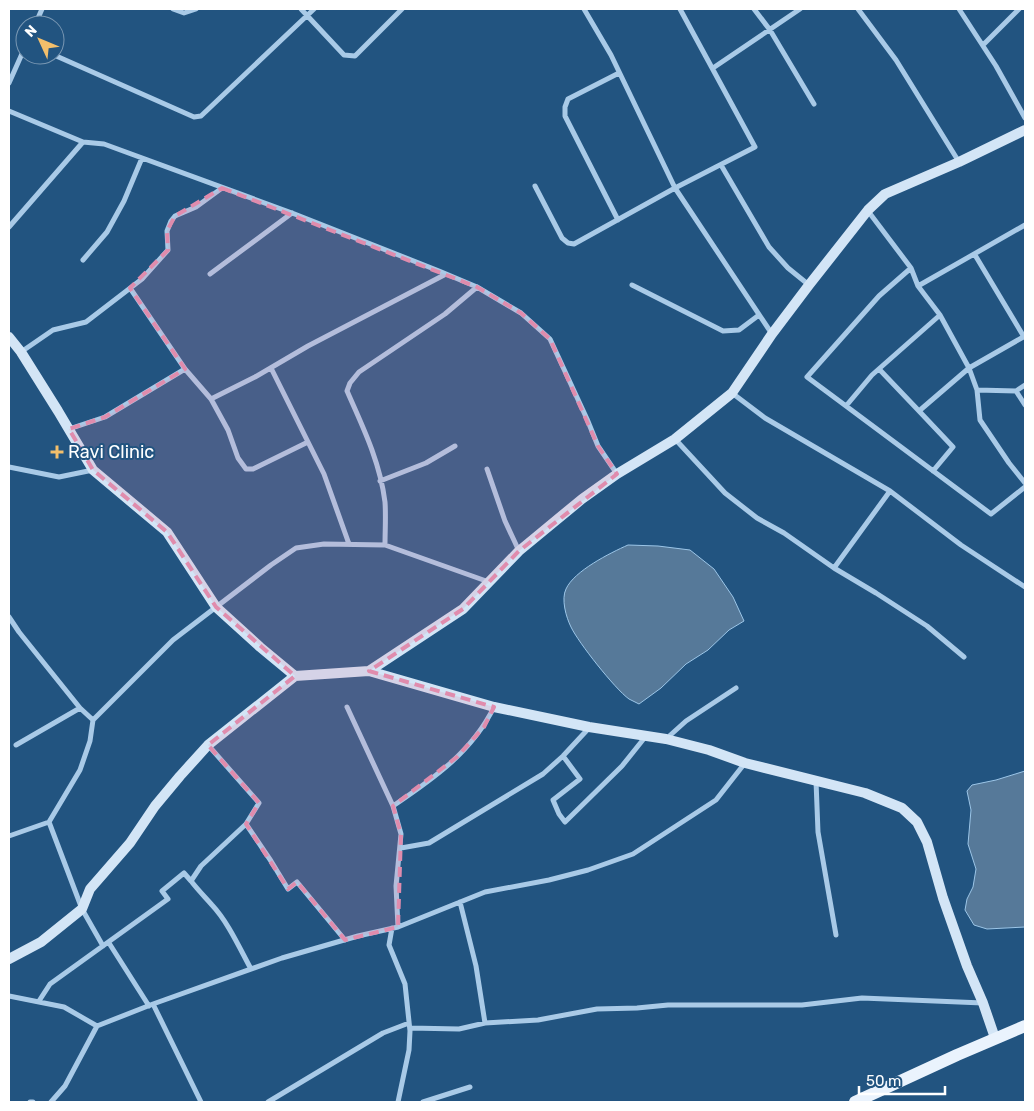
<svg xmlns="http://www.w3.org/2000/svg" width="1034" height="1111" font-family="Rubik,sans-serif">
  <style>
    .water { fill: #567999; stroke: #9cc6e8 }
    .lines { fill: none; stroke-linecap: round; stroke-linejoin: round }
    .street { stroke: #a9cae7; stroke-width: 5 }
    .secondary { stroke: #d3e5f6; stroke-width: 10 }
    .primary { stroke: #eaf3fd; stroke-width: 12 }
    .marked { fill: #e08cad; fill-opacity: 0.2; stroke: #e08cad; stroke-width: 4; stroke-dasharray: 10 6; stroke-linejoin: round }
    .poi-dot { fill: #f3bf6b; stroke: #225480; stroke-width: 2 }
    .labels { text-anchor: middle; stroke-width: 4; stroke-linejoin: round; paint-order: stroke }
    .poi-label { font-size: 18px; fill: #fff; stroke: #225480; text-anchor: start }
  </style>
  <rect width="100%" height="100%" fill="#225480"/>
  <path class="water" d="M628,545L658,546L690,550L714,569L733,597L744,621L729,630L708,650L686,664L661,688L639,704C636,702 632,701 629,699C615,689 578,642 571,627C566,617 561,599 566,589C574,571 610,553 628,545Z
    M1025,771V927L987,929L974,925L965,910L967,899L973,887L976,869L968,844L971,810L967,791L972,785L996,780Z"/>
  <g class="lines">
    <path class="street" d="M173,9L184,13L196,9
      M301,9L344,55L355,56L402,9
      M584,9L611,55L675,188L772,334
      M754,9L770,30L814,104
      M858,9L896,60L959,162
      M959,9L996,66L1025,118
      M35,25L42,9
      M983,45L1019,9
      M54,55L194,117L201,116L314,9
      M713,68L800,9
      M9,83L25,47
      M9,111L83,142
      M721,165L769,247L788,268L809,285
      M535,186L562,238L568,243L574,244L675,188L755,147L680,9
      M868,211L911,268
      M618,220L565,116V107L568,99L619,73
      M1025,225L918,286L911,268L879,296L807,377L846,406L872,375L940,315L969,368L1025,336
      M9,227L83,142L104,144L292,213L439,271L477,287L521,313L550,339L587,419L598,446L617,474
      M975,255L1024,337
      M83,260L107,232L124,201L142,158
      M210,274L292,213
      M632,285L723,331L739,330L759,315
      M918,286L940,315
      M130,288L185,369
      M21,352L53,330L86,322L142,279L168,250L167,231L171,221L175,216L196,207L222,188
      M271,368L308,442
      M879,369L919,411L969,368L977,390L1016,391L1025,385
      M977,390L980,420L1009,463L1025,483
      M1016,391L1025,405
      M732,393L765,418L890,491L961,545L1025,587
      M211,399L228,430L238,458L246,469H253L308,442L324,474L349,544
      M846,406L991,514L1025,487
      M919,411L953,447L933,471
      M69,429L105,417L185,369L211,399L255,377L308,346L446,274
      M675,439L725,493L757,518L784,533L834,568L876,593L927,626L964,657
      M9,467L59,477L93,470
      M487,469L505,521L519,551
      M380,481L426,463L455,446
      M385,545C385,531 386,516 385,502C380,462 363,427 347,391L350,383L359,372L445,314L477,287
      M834,568L890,491
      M9,617L19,632L80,708L93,720L173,640L271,565L296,548L324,544L385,545L489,582
      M347,707L393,806L401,834L396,886L398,927
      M666,739L686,721L736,688
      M16,745L80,708
      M208,745L259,803L246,824L271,861L288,889L297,882L345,940
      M563,756L580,779L553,800L559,814L565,822L622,766L646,736
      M816,781L818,832L836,935
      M393,806C433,779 472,752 494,707
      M49,822L82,909L103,946
      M9,836L49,822L80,770L90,741L93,720
      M401,848L429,843L543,774L563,756L589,728
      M191,881C198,890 205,897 212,905C228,922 240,949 251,969
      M460,902L476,966L485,1023
      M392,928L389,945L405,984L410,1031L409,1050L398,1102
      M109,943L149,1006
      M9,996L64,1007L97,1026L153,1004L282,958L358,936L398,927L485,892L549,880L588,870L633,854L716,800L745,763
      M39,1001L50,984L168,899L162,891L184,873L191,881L201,866L246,824
      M153,1004L201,1102
      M410,1028L459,1029L485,1023L538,1020L597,1009L637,1008L668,1005H802L862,998L983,1003
      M30,1102H33
      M51,1102L65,1086L97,1026
      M268,1102L383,1033L409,1023
      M423,1102L470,1087"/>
    <path class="secondary" d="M9,337L21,352L58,411L93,470L167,532L216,607L260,647L295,676L369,671L494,707L589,727L666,739L709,750L745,763L865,793L902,808L917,822L927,842L943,898L967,966L983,1003L995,1038
      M369,671L463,609L519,551L582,499L617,474L675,439L732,393L772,334L809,285L868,210L885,194L959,162L1025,130
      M9,959L41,942L82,909L90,889L130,843L155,806L180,776L208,745L295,676"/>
    <path class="primary" d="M855,1102L957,1055L1025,1026"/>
  </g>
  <path class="marked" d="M222,188L477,287L521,313L550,339L598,446L617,474L519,551L463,609L369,671L494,707L484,727L457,757L393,806L401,834L398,927L345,940L297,882L288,889L246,824L259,803L208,745L295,676L216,607L167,532L93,470L69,429L105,417L185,369L130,288L168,250L167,231L175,216Z"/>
  <path class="poi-dot" d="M54.5 444.5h5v5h5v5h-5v5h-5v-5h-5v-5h5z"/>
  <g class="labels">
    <g class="poi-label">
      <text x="68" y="458">Ravi Clinic</text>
    </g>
  </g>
  <rect width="1034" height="1111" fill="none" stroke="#ffffff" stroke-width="20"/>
  <g transform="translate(40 40) rotate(314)"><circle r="24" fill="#225480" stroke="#7a98b3"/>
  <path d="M0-4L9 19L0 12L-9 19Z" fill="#f3bf6b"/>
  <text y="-8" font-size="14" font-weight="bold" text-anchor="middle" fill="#ffffff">N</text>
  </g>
  <path d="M859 1086v8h86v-8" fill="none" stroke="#ffffff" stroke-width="2.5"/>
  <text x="866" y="1086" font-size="15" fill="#ffffff" stroke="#225480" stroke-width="4" paint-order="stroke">50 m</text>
</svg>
